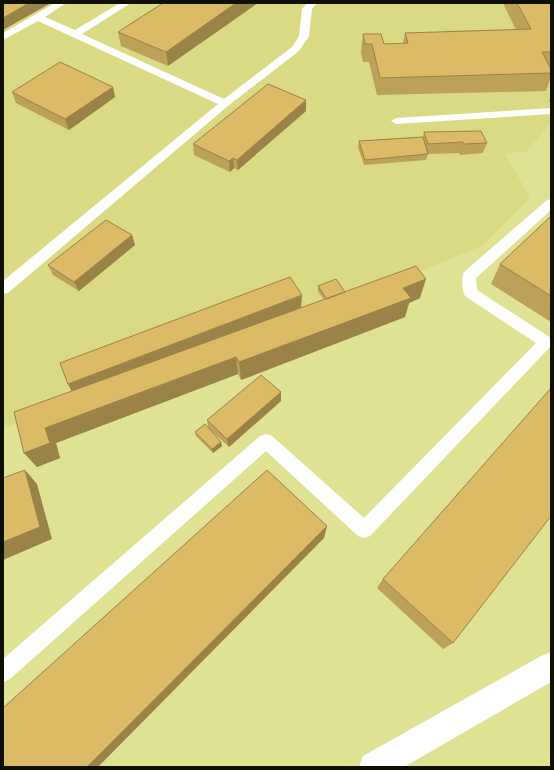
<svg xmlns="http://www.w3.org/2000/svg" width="554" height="770" font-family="Montserrat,sans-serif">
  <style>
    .built { fill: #d9da83 }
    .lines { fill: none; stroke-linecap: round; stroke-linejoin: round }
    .service { fill: #fff; fill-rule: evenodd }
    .minor { fill: #fff; fill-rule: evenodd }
    .wall { fill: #bca158 }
    .shaded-wall { fill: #998347 }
    .building { fill: #dbbb66; stroke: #998347 }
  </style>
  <rect width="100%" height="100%" fill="#e0e293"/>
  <path class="built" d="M3,3H551V123L526,152L505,153L530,198L482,246L357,297L89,398L3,428Z"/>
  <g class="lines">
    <path class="service" d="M55,3H66L45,17L75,30L120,3H131L82,34L224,99L292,47L299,36L302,9L307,3H317L312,9L309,36L299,51L229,105L8,293L3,294V281L218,104L38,21L3,40V33Z
      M551,108V114L396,124L391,121L396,118Z
      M551,199V210L476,278L477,290L551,338V346L370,536L364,538L358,536L266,451L10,679L3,682V659L260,436L266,434L272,436L364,518L536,343L465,296C462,290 461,279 464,272L547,200Z"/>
    <path class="minor" d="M551,652V682L404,767H359L363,756L541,656Z"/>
  </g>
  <path class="wall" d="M163,3L168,66L121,46L118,32Z
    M503,3H551V77L546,91L377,95L369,62H363L361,52L363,34L384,44L403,43L405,33L516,30Z
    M113,87L115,97L69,130L16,103L12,92Z
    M551,97V104L549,101Z
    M306,111L238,170L234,168L230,172L194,155L193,144Z
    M424,132L487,143L483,153L460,155L459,153L428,154L426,160L364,165L358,147L359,141L423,137Z
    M551,216V322L491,284L500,264Z
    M132,235L135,245L79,291L53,275L48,265Z
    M318,286L345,292L420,298L409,303L405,317L241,380L238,374L56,443L60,458L37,467L24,453L301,308L324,300L318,291Z
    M281,392V401L229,447L208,428L207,420Z
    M195,432L221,442L222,446L213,453L196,436Z
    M383,579L453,643L443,649L377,588Z"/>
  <path class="shaded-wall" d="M29,3H51L3,30V18Z
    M236,3H258L168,66L166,52Z
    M113,87L115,97L69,130L65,119Z
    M306,100V111L238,170L237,160Z
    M233,158L234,168L230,172L229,161Z
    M132,235L135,245L79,291L74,282Z
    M426,279L420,298L409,303L405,317L241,380L239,362L403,288Z
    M302,295L301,308L74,396L68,384Z
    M236,357L238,374L56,443L60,458L37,467L24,453L45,428Z
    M281,392V401L229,447L227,439Z
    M221,442L222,446L213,453L212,449Z
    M25,470L37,484L52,539L3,560V542Z
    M327,526L324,538L98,767H87Z"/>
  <path class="building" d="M3,3H29L3,18Z
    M163,3H236L166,52L118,32Z
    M517,3H551V52H542L551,69V73L380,78L372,44H365L363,34H381L384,44L408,43L405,33L531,29Z
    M60,62L113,87L65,119L12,92Z
    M268,84L306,100L237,160L233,158L229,161L193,144Z
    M481,131L487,143L463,144V142L428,144L424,132Z
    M423,137L428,154L365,160L359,141Z
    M551,216V296L500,264Z
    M106,220L132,235L74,282L48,265Z
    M416,266L426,279L403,288L411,298L239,362L236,357L45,428L50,443L24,453L14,412Z
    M290,277L302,295L68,384L60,363Z
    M336,279L345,292L327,299L318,286Z
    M261,375L281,392L227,439L207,420Z
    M551,388V516L453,643L383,579Z
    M205,424L221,442L212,449L195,432Z
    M25,470L40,527L3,542V478Z
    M267,470L327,526L87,767H3V708Z"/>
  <rect width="554" height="770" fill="none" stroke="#101000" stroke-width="8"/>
</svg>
